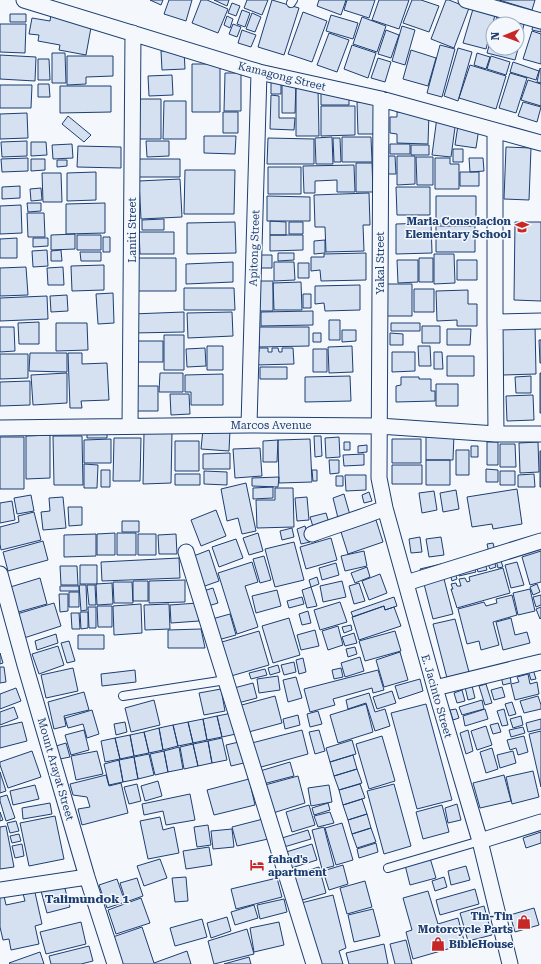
<svg xmlns="http://www.w3.org/2000/svg" width="541" height="964" font-family="'Roboto Serif',serif">
  <style>
    .building { fill: #d5e0f0; stroke: #1d3f73 }
    .lines { fill: none; stroke-linecap: round; stroke-linejoin: round }
    .service-casing { stroke: #1d3f73; stroke-width: 10 }
    .minor-casing { stroke: #1d3f73; stroke-width: 17 }
    .service { stroke: #f4f7fb; stroke-width: 8 }
    .minor { stroke: #f4f7fb; stroke-width: 15 }
    .labels { text-anchor: middle; stroke-width: 3; stroke-linejoin: round; paint-order: stroke }
    .street-label { font-size: 11px; fill: #1d3f73; stroke: #f4f7fb }
    .poi-label { font-size: 11px; font-weight: bold; fill: #1d3f73; stroke: #f4f7fb; text-anchor: end }
    .neighbourhood-label { font-size: 12px; font-weight: bold; fill: #1d3f73; stroke: #f4f7fb }
  </style>
  <rect width="100%" height="100%" fill="#f4f7fb"/>
  <path class="building" d="M150,0H163L161,5Z
    M169,0H192L186,21L164,14Z
    M201,0H207L228,9L218,33L192,23Z
    M214,0H229L227,6Z
    M247,0H268L262,15L244,8Z
    M272,0L299,8L284,55L258,47Z
    M319,0H346L341,15L317,6Z
    M347,0H375L369,18L344,10Z
    M379,0H409L399,29L372,20Z
    M412,0H421L439,6L429,32L403,23Z
    M446,0H449L469,8L454,48L431,39Z
    M499,0H535L532,10Z
    M232,3L240,6L236,16L228,13Z
    M473,9L495,15L486,49L463,43Z
    M242,10L250,13L245,27L237,24Z
    M303,12L327,21L312,62L288,54Z
    M252,13L261,17L255,32L246,29Z
    M10,14H26V22H10Z
    M51,14L92,22L86,55L59,50L60,45L38,41L39,35L29,34L32,18L50,21Z
    M331,15L358,23L353,39L326,31Z
    M227,16L233,19L230,28L224,25Z
    M497,16L524,24L521,37L517,36V24H495Z
    M362,17L386,26L377,52L353,44Z
    M534,21L541,23V32L532,30Z
    M0,24H26L25,53L0,52Z
    M233,24L241,27L237,37L229,34Z
    M402,26L415,30L405,65L392,61Z
    M242,30L256,35L251,47L238,43Z
    M386,30L399,35L391,58L378,54Z
    M493,31V48H517V37L521,38L515,60L487,53Z
    M532,31L541,34V64L523,59Z
    M329,33L349,40L337,72L317,65Z
    M352,45L376,53L368,78L344,69Z
    M440,45L455,49L442,97L427,93Z
    M458,48L472,52L458,101L444,96Z
    M184,50L185,69L162,70L161,51Z
    M411,50L436,58L428,86L403,79Z
    M52,53H65L66,83H52Z
    M477,53L490,57L486,69L474,65Z
    M0,55L36,57L35,81L0,79Z
    M67,56H113V76L86,77V84L67,85Z
    M491,56L510,62L506,75L487,69Z
    M378,58L391,62L385,82L371,78Z
    M38,59H49L50,80H38Z
    M513,62L539,71L536,80L510,72Z
    M192,64H220V112H192Z
    M470,65L506,76L496,109L459,98Z
    M540,68L541,69V83L537,82Z
    M225,73H241V111H224Z
    M510,73L527,78L516,113L499,108Z
    M172,75L173,95L149,96L148,76Z
    M271,77L281,78V94H271Z
    M528,80L541,84V106L521,100Z
    M282,82L296,83L295,113H282Z
    M38,84H49L50,97H38Z
    M0,85H32L31,108H0Z
    M60,86H111V112L60,113Z
    M296,88H318L319,136H296Z
    M321,92H349V105H321Z
    M271,95L279,96V118H295L294,130L270,129Z
    M138,99H161V139H138Z
    M164,101H186V139H163Z
    M357,102H376L377,134H358Z
    M523,102L541,107L537,122L518,116Z
    M321,106H355V135L321,136Z
    M223,112H238V133H223Z
    M397,112H429L428,144L397,143V134L390,133V117H397Z
    M27,113L28,138L0,139V114Z
    M68,116L91,135L84,142L62,124Z
    M437,117L456,120L451,157L432,155Z
    M458,125L479,128L476,148L455,145Z
    M204,136H236L235,154L204,153Z
    M332,137L333,164H316L315,138Z
    M342,137H371L372,162H342Z
    M268,138L314,139V164H267Z
    M333,138H340L341,162H334Z
    M27,141V156L2,157L1,142Z
    M146,141H169V156L147,157Z
    M31,142H46L47,155L31,156Z
    M72,144L73,158L53,159L52,145Z
    M390,144H410V154H390Z
    M411,145H429V155H411Z
    M78,146L121,147V168L77,167Z
    M506,147L531,148L529,200L504,199Z
    M453,149H463V162H453Z
    M387,156H395L396,174H388Z
    M397,156H415V184L397,185Z
    M416,157H433V185H417Z
    M28,158V171L2,172L1,159Z
    M435,158H450V164H459V189H435Z
    M469,158H483L484,171L470,172Z
    M31,159H45V170L31,171Z
    M138,159H180V177H138Z
    M57,160H67V166L57,167Z
    M356,163H372L373,192H356Z
    M354,165L355,192H337V180L315,181V193H304L303,166Z
    M268,167H301V194H268Z
    M185,170H235L234,214H184Z
    M96,172V200L67,201V173Z
    M460,172H479V186H460Z
    M42,173H61L62,202H43Z
    M180,179L182,217L141,219L139,181Z
    M20,186V198L2,199V187Z
    M396,187H430V215H397Z
    M41,188L42,200L31,201L30,189Z
    M369,193L370,225H363L364,251L326,252L325,227H315L314,195Z
    M267,196L310,197V221H267Z
    M436,196H476V224H436Z
    M27,203H41V211L28,212Z
    M105,203V233L66,234V204Z
    M21,205L22,233L0,234V206Z
    M27,213H44L45,237H28Z
    M164,219V230H142V220Z
    M270,221L286,222V235H270Z
    M235,222L236,253L187,254V223Z
    M289,222H303V234H289Z
    M515,222H541V301L514,300Z
    M431,223L432,253L396,254V224Z
    M436,226H475V252H436Z
    M139,232H174V254H140Z
    M75,234V249L51,250V235Z
    M77,235H101V250H77Z
    M270,235H303V250L270,251Z
    M103,237H110V252H103Z
    M17,238V258H0V239Z
    M33,238H48V246L33,247Z
    M325,240V253L314,254V241Z
    M47,250L48,266L33,267L32,251Z
    M61,250L62,261H51V251Z
    M80,252H101V261H81Z
    M278,253H294V260L278,261Z
    M366,253V280L321,281L320,270L311,271V257H324V254Z
    M434,254H454L455,283L434,284Z
    M259,255H272V268H259Z
    M137,258H176V291H137Z
    M419,258H433V282H419Z
    M397,260H418V282L398,283Z
    M457,260H477V280H457Z
    M233,262V282L186,284V264Z
    M274,262H294L295,280L274,281Z
    M298,263H309V278H298Z
    M104,265V290L72,291L71,266Z
    M26,267L28,295L0,296V268Z
    M63,267L64,285H48L47,268Z
    M257,281H273V311H257Z
    M301,282L302,310H274L273,283Z
    M387,284H412V316H387Z
    M360,285V310L325,311L324,303L315,304V286Z
    M184,288H234L235,310H184Z
    M414,289H434V312H414Z
    M468,290V304H477V326H457V320L437,321L436,291Z
    M113,293L114,323L98,324L96,294Z
    M303,294H311V308H303Z
    M67,295L68,311L51,312L50,296Z
    M47,296L48,319L0,321V298Z
    M313,311V325L261,326V312Z
    M184,312V332L133,333L132,314Z
    M232,312L233,336L188,338L187,313Z
    M329,320H340V340H329Z
    M39,322V344H19L18,323Z
    M56,323H87L88,350L56,351Z
    M391,323H420V331H391Z
    M535,325L536,374L503,375L502,326Z
    M422,326H440V343H422Z
    M0,327H14L15,351L0,352Z
    M258,327H309V346L259,347Z
    M447,329H471L470,345H447Z
    M342,330H356V341L342,342Z
    M313,333H321V342H313Z
    M390,333L403,334V345H390Z
    M164,335H184V370H164Z
    M539,340H541V363H540Z
    M136,341H163V362H136Z
    M207,346H223V370H207Z
    M352,346L353,372L329,373L328,347Z
    M418,346H430L431,366H419Z
    M205,348L206,366L187,367L186,349Z
    M259,348H268V352H272V348H278L279,352H282V348H293L294,364L256,365V352H259Z
    M313,349H327V372H313Z
    M392,352H415V371L392,372Z
    M434,352H442L443,369H434Z
    M30,353H67V372L29,371Z
    M68,353H82V364L107,363L109,400L81,401L82,408H70Z
    M0,354H28V378L0,379Z
    M447,356H474V376H447Z
    M260,367H287V379H260Z
    M67,373V403L33,405L31,375Z
    M160,373H183V392H159Z
    M540,373H541V413H540Z
    M223,374V405H191V392H185V375Z
    M350,376L351,401L305,402V377Z
    M531,376V393H516L515,377Z
    M401,377H419V379H431V391H435V401L396,402V386L401,385Z
    M30,381V405L0,406V382Z
    M436,384H458V406H436Z
    M135,386H158V411H135Z
    M170,394H189L190,414L171,415Z
    M533,395L534,420L507,421L506,396Z
    M107,427V438H87V428Z
    M203,429L230,430L229,451L201,449Z
    M172,432L171,483L143,484L144,433Z
    M426,434H454L453,460H426Z
    M50,435V478L26,479V436Z
    M53,436H82L83,485H54Z
    M314,436H321L322,456L315,457Z
    M0,437H24V489H0Z
    M339,437L340,457L326,458L325,438Z
    M114,438H141L140,481H113Z
    M111,439V463H84V440Z
    M310,439L312,482L279,483L278,440Z
    M392,439H421V463H392Z
    M278,440L277,462H263V441Z
    M175,441H199V471H175Z
    M344,442H350V450H344Z
    M487,442H498V465H487Z
    M538,442L539,472L520,473L519,443Z
    M500,444H515L516,467H500Z
    M367,445V452L358,453V446Z
    M471,446H478V457H471Z
    M260,448L262,476L235,478L233,449Z
    M456,450H469V475H456Z
    M540,451H541V487H540Z
    M230,453V469H203V454Z
    M364,454V465L344,466L343,455Z
    M329,460H339V473L330,474Z
    M426,460H450V485H426Z
    M84,464L98,465L97,488H84Z
    M392,465H422V484H392Z
    M486,469L498,470V482H486Z
    M101,470H110V487H101Z
    M312,470H317V481H313Z
    M204,471L227,472V485L204,484Z
    M500,471H515V485H500Z
    M175,474H200V485H175Z
    M534,474L535,487H518V475Z
    M345,475H366V490L346,491Z
    M336,476H343V486H336Z
    M279,477L278,487L252,486V478Z
    M246,483L256,531L242,534L238,518L227,521L221,489Z
    M273,487V498L253,499V488Z
    M275,488H293L294,527L257,528L256,500H275Z
    M517,489L522,524L493,529L492,524L472,527L467,497Z
    M456,490L459,509L443,512L440,493Z
    M434,491L437,510L422,513L419,493Z
    M369,492L372,501L364,503L362,495Z
    M344,494L350,515L338,518L333,498Z
    M31,495L34,511L17,514L14,498Z
    M63,497L66,528L43,530L41,512L50,511L49,498Z
    M307,497L309,520L297,521L295,498Z
    M12,501L15,520L0,523V503Z
    M68,507H82V525L69,526Z
    M216,510L226,536L201,546L191,520Z
    M34,512L41,540L1,550L0,544V527L19,522L18,516Z
    M326,513L330,526L314,530L310,517Z
    M376,520L383,542L348,554L341,532Z
    M122,521H139V532H122Z
    M305,526L310,542L301,544L297,529Z
    M292,528L294,537L282,540L280,531Z
    M115,533V555H97V534Z
    M117,533H136V555H117Z
    M258,533L263,551L249,555L243,538Z
    M96,534V556L64,557V535Z
    M138,534H156V555H138Z
    M176,534L177,554H159L158,535Z
    M420,537L422,552L411,553L409,539Z
    M441,537L444,555L429,557L426,539Z
    M331,538L337,560L306,569L300,547Z
    M236,539L243,558L219,567L212,547Z
    M43,541L48,560L8,571L3,552Z
    M294,542L304,580L275,587L265,549Z
    M493,543L495,551L489,553L487,544Z
    M209,550L219,581L202,587L191,557Z
    M364,551L367,566L345,571L341,556Z
    M541,551V582L530,585L522,557Z
    M499,555L503,567L498,568L495,556Z
    M264,556L271,580L260,583L253,559Z
    M493,557L496,567L490,569L486,559Z
    M179,558L180,578L102,581L101,562Z
    M484,560L487,570L478,572L475,562Z
    M252,562L258,582L245,586L258,627L237,634L218,573Z
    M517,562L524,585L511,588L505,565Z
    M336,563L339,575L322,580L319,568Z
    M472,563L476,572L459,576L458,568Z
    M441,564L443,571L422,576L420,569Z
    M80,565H97V584H80Z
    M60,566H77L78,585H61Z
    M367,567L370,577L355,583L351,573Z
    M503,568L510,593L457,608L451,589H453L451,584L456,583L457,586H461L459,579L465,578L467,582L470,581L469,577Z
    M454,569L457,579L452,581L449,570Z
    M380,574L387,593L369,600L362,581Z
    M317,577L319,584L311,587L309,580Z
    M40,578L47,604L15,613L7,588Z
    M444,579L453,614L433,619L424,584Z
    M185,580V602L149,603V581Z
    M133,581H148V601H133Z
    M342,581L346,597L323,602L320,586Z
    M113,582H132L133,603H114Z
    M112,583L113,604L97,605L96,584Z
    M359,583L365,601L354,604L349,586Z
    M537,584L540,592L533,595L530,587Z
    M79,585H86L87,610L81,611Z
    M87,585H95L96,605H89Z
    M60,586H79V591H60Z
    M311,587L317,606L307,608L302,590Z
    M213,588L218,603L205,607L200,592Z
    M530,589L535,611L518,615L513,593Z
    M277,590L281,606L256,613L252,596Z
    M69,592H79V607H69Z
    M59,594H68V611L60,612Z
    M512,595L517,615L493,622L499,645L481,650L479,641L467,644L458,609L484,602L486,606L497,603L496,599Z
    M541,595V605L536,607L533,597Z
    M302,597L304,604L289,608L287,601Z
    M394,597L397,606L385,610L384,606L353,617L351,612Z
    M340,602L347,622L320,630L314,610Z
    M54,603L61,626L24,638L17,614Z
    M198,603L199,621L171,623L170,605Z
    M141,604L142,633L114,635L113,606Z
    M169,604L170,629L145,630L144,605Z
    M97,606H112V627H98Z
    M384,606L385,610L394,607L401,626L359,640L352,617Z
    M88,607H96V628H89Z
    M541,607V618L540,619L536,609Z
    M308,611L311,623L302,625L299,614Z
    M80,612H88V628L81,629Z
    M71,613H79L80,629H72Z
    M230,614L236,635L218,640L212,619Z
    M289,618L300,655L273,663L262,626Z
    M511,618L515,635L527,632L530,643L503,650L496,622Z
    M455,619L469,672L447,678L433,624Z
    M351,625L352,630L344,633L342,627Z
    M338,626L343,645L328,650L322,631Z
    M201,629L205,648H168V630Z
    M315,630L319,646L301,650L297,635Z
    M259,631L269,665L231,676L222,642Z
    M395,631L401,651L365,661L359,641Z
    M354,633L357,643L345,646L342,637Z
    M56,634L58,643L37,650L35,641Z
    M78,635H104V649H78Z
    M69,641L75,661L67,663L61,643Z
    M58,646L64,665L39,674L32,654Z
    M355,647L357,654L348,657L346,649Z
    M400,652L408,680L384,687L376,660Z
    M0,653L3,663L0,664Z
    M360,657L364,671L345,677L341,663Z
    M303,658L306,672L299,674L296,660Z
    M294,662L296,672L284,675L281,665Z
    M278,665L280,672L270,675L268,668Z
    M532,666L536,679L531,680L527,667Z
    M0,667H4L6,682L0,683Z
    M73,668L78,691L46,698L41,675Z
    M341,668L343,677L334,679L332,670Z
    M265,669L267,675L251,679L249,673Z
    M135,670L136,682L102,686L101,674Z
    M378,670L384,690L373,693L372,688L333,699L335,705L310,712L304,689Z
    M510,674L511,683L503,685L501,676Z
    M528,674L530,684L537,682L539,694L515,700L511,684L519,682L517,677Z
    M278,676L280,690L259,693L257,679Z
    M296,677L302,698L288,702L283,680Z
    M420,679L423,691L399,699L395,686Z
    M253,683L257,698L238,703L234,688Z
    M486,684L492,703L485,705L479,686Z
    M472,686L475,698L468,700L465,687Z
    M502,687L505,697L494,700L491,690Z
    M16,688L21,701L0,709V694Z
    M221,689L225,711L204,715L199,693Z
    M462,690L465,701L457,703L454,693Z
    M392,691L396,703L377,709L373,697Z
    M84,692L89,710L64,716L66,726L54,729L48,702Z
    M369,693L375,712L385,709L390,726L375,731L366,703L348,709L346,700Z
    M275,696L282,723L245,733L238,706Z
    M538,696L541,705V709L524,713L520,701Z
    M154,700L160,725L131,732L125,708Z
    M482,700L484,709L462,715L459,707Z
    M512,702L516,714L509,716L505,704Z
    M366,704L373,732L338,743L330,715Z
    M426,704L452,800L417,809L391,713Z
    M14,707L18,718L0,725V712Z
    M456,709L459,718L453,720L450,710Z
    M485,709L488,719L465,726L463,716Z
    M504,709L508,725L502,726L497,711Z
    M92,710L99,734L87,738L83,724L68,728L65,718Z
    M318,711L322,724L310,727L307,714Z
    M232,713L236,734L222,737L217,716Z
    M298,715L300,725L285,729L283,719Z
    M217,716L222,737L207,740L203,719Z
    M521,716L523,725L513,728L510,719Z
    M203,719L207,740L193,743L188,722Z
    M541,719V729L528,732L526,723Z
    M22,722L27,741L0,748V727Z
    M125,722L127,732L116,735L114,724Z
    M188,722L193,743L178,746L173,725Z
    M498,723L501,732L493,734L490,725Z
    M173,725L178,746L163,750L159,728Z
    M486,726L492,745L477,750L471,731Z
    M523,727L525,733L511,737L509,730Z
    M159,728L163,750L149,753L144,732Z
    M84,730L89,750L71,755L65,735Z
    M302,730L308,754L254,769L248,744Z
    M319,730L325,751L315,754L309,732Z
    M468,730L473,751L466,754L460,733Z
    M541,731V787L529,734Z
    M144,732L149,753L134,756L130,735Z
    M130,735L134,756L120,759L115,738Z
    M382,736L395,781L369,789L356,744Z
    M524,736L528,752L518,755L516,748L510,750L507,740Z
    M115,738L120,759L105,762L101,741Z
    M222,738L227,760L212,763L208,741Z
    M352,740L356,754L330,762L326,748Z
    M208,741L212,763L198,766L193,744Z
    M243,741L248,762L231,766L226,745Z
    M66,743L70,757L60,759L56,746Z
    M193,744L198,766L184,769L180,747Z
    M179,747L183,769L168,772L164,751Z
    M492,748L498,769L486,773L480,752Z
    M32,751L41,777L8,788L0,765V762Z
    M97,751L103,774L76,780L71,756Z
    M164,751L168,772L155,775L150,754Z
    M513,751L516,763L500,768L497,755Z
    M149,754L154,775L138,779L134,757Z
    M353,755L357,769L334,776L330,762Z
    M134,757L138,779L123,782L119,760Z
    M119,760L123,782L109,785L104,764Z
    M290,762L294,776L263,784L260,771Z
    M357,769L362,783L339,790L334,776Z
    M533,771L539,797L512,804L506,777Z
    M0,772L6,791L0,793Z
    M106,775L109,786L121,783L128,813L82,825L78,809L90,807L87,797L73,795L70,784Z
    M504,775L511,801L480,808L473,783Z
    M298,776L305,803L273,813L265,785Z
    M249,779L255,805L214,815L207,790Z
    M158,781L162,796L145,801L141,786Z
    M137,784L141,801L129,804L124,787Z
    M360,784L365,798L343,805L339,790Z
    M394,784L411,846L384,854L367,791Z
    M35,785L39,799L13,805L10,791Z
    M329,785L332,802L311,806L308,788Z
    M190,794L195,820L166,825L163,811L144,815L142,804Z
    M7,795L15,818L6,821L0,801V797Z
    M362,799L367,814L348,820L343,805Z
    M50,803L52,814L23,819L22,808Z
    M328,803L330,810L314,815L312,808Z
    M457,804L461,820L448,823L445,808Z
    M309,805L315,825L292,832L286,812Z
    M442,805L449,832L423,839L416,812Z
    M0,812L3,820L0,821Z
    M330,812L334,823L318,827L314,816Z
    M367,814L371,828L352,834L348,820Z
    M55,816L64,859L29,866L20,823Z
    M160,817L163,830L174,827L179,853L148,859L140,821Z
    M263,819L268,839L237,846L232,827Z
    M16,821L19,831L10,833L7,823Z
    M342,823L353,860L336,865L325,828Z
    M208,825L211,845L197,847L194,827Z
    M6,826L14,867L0,869V827Z
    M324,827L334,866L322,869L312,830Z
    M371,828L376,842L357,848L352,834Z
    M232,829L234,847L213,849L211,831Z
    M308,830L311,839L284,847L282,838Z
    M541,832V843L526,848L523,838Z
    M19,834L21,841L12,843L10,836Z
    M376,843L378,852L359,858L357,849Z
    M22,844L24,856L15,858L12,846Z
    M312,844L317,860L288,869L283,853Z
    M209,847L212,865L186,869L183,851Z
    M430,858L436,878L410,885L405,865Z
    M160,859L167,878L144,886L137,866Z
    M343,865L348,884L329,890L323,871Z
    M466,866L470,880L451,885L448,871Z
    M319,867L326,893L299,901L292,875Z
    M186,877L188,901L175,902L172,878Z
    M444,877L447,887L435,891L432,881Z
    M137,878L143,896L126,902L120,883Z
    M277,878L282,897L236,909L231,889Z
    M117,879L125,902L107,908L99,885Z
    M365,881L372,907L347,914L340,888Z
    M64,885L70,907L47,913L41,891Z
    M34,888L42,924L35,926L39,944L11,950L9,939L3,940L0,927V897L4,896L6,905L25,901L22,890Z
    M475,889L479,904L440,915L436,900Z
    M428,891L438,924L458,918L465,944L413,959L406,932L412,930L403,898Z
    M333,895L346,948L339,951L343,964H318L301,903Z
    M141,898L150,923L116,934L108,910Z
    M284,899L287,912L260,919L257,905Z
    M254,905L258,918L235,925L231,912Z
    M484,906L492,935L468,941L460,913Z
    M534,908L539,925L515,932L510,915Z
    M373,909L380,936L354,942L348,915Z
    M227,917L231,931L211,938L207,923Z
    M202,919L207,937L175,946L170,928Z
    M81,922L86,944L46,954L40,932Z
    M279,922L284,945L254,952L250,928Z
    M142,927L154,963L187,951L191,964H116L107,939Z
    M247,929L254,954L214,964L208,941Z
    M406,940L412,964H395L390,944Z
    M384,944L388,964H349L346,953Z
    M89,946L93,961L81,964H51L49,956Z
    M40,952L44,964H10L9,963Z
    M249,957L251,964H224Z"/>
  <g class="lines">
    <defs>
      <path id="service" d="M291,3L293,0
        M123,696L226,680
        M388,868L480,841"/>
      <path id="minor" d="M24,0L259,72L381,99L541,143
        M466,0L541,21
        M381,99L379,478L385,508L435,688L480,841L510,964
        M495,131V322L496,434
        M495,322L541,321
        M249,425L259,72
        M130,426L133,33
        M0,428L249,425L379,426L496,434H541
        M312,534C336,525 361,518 385,508
        M186,552L314,964
        M0,574L25,665L87,877L115,964
        M406,583L541,541
        M435,688L541,662
        M480,841L541,822
        M0,890L87,877"/>
    </defs>
    <use href="#service" class="service-casing"/>
    <use href="#minor" class="minor-casing"/>
    <use href="#service" class="service"/>
    <use href="#minor" class="minor"/>
  </g>
  <defs>
    <symbol id="school-bare" viewBox="-9 -9 18 18"><path d="M0-5L7-2L0 1L-7-2ZM-4 1L0 2.5L4 1V4Q0 6-4 4Z" fill="#c62828" stroke="#f4f7fb" stroke-width="2.5" paint-order="stroke"/></symbol>
    <symbol id="hotel-bare" viewBox="-9 -9 18 18"><path d="M-6-4.5h1.5V1H6V5H4.5V3h-9V5H-6ZM-4 0a1.8 1.8 0 1 1 3.6 0ZM.5 0V-2.5h3Q6-2.5 6 0Z" fill="#c62828" stroke="#f4f7fb" stroke-width="2.5" paint-order="stroke"/></symbol>
    <symbol id="shop-bare" viewBox="-9 -9 18 18"><path d="M-5-2.5h2.3a2.7 3.5 0 0 1 5.4 0H5L5.5 6h-11ZM-1.5-2.5h3a1.5 2.3 0 0 0-3 0Z" fill="#c62828" stroke="#f4f7fb" stroke-width="2.5" paint-order="stroke"/></symbol>
  </defs>
  <g fill-rule="evenodd">
    <use href="#school-bare" x="512" y="217" width="20" height="20"/>
    <use href="#hotel-bare" x="247" y="855" width="20" height="20"/>
    <use href="#shop-bare" x="514" y="912" width="20" height="20"/>
    <use href="#shop-bare" x="428" y="934" width="20" height="20"/>
  </g>
  <g class="labels">
    <g class="street-label">
      <text transform="translate(282 76) rotate(14)" y="4">Kamagong Street</text>
      <text transform="translate(132 230) rotate(-90)" y="4">Laniti Street</text>
      <text transform="translate(254 248) rotate(-88)" y="4">Apitong Street</text>
      <text transform="translate(380 263) rotate(-90)" y="4">Yakal Street</text>
      <text x="271" y="429">Marcos Avenue</text>
      <text transform="translate(437 696) rotate(74)" y="4">E. Jacinto Street</text>
      <text transform="translate(56 769) rotate(74)" y="4">Mount Arayat Street</text>
    </g>
    <g class="poi-label">
      <text x="511" y="225">Maria Consolacion<tspan x="511" dy="13">Elementary School</tspan></text>
      <text x="268" y="863" text-anchor="start">fahad's<tspan x="268" dy="13">apartment</tspan></text>
      <text x="513" y="920">Tin-Tin<tspan x="513" dy="13">Motorcycle Parts</tspan></text>
      <text x="449" y="948" text-anchor="start">BibleHouse</text>
    </g>
    <g class="neighbourhood-label">
      <text x="87" y="903">Talimundok 1</text>
    </g>
  </g>
  <g transform="translate(505 36) rotate(269)"><circle r="19" fill="#f4f7fb" stroke="#9eadc5"/>
  <path d="M0-3L7 15L0 10L-7 15Z" fill="#c62828"/>
  <text y="-6" font-size="11" font-weight="bold" text-anchor="middle" fill="#1d3f73">N</text>
  </g>
</svg>
